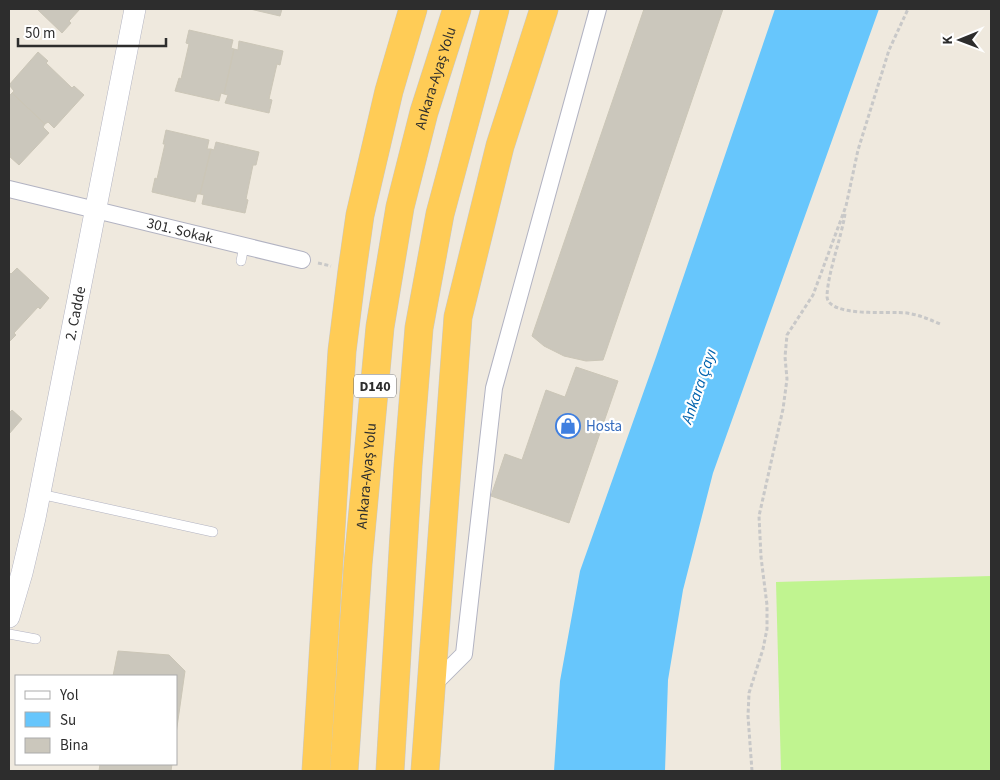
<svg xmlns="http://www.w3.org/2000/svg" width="1000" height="780" font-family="'Source Sans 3',sans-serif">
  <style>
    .pitch { fill: #c0f490 }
    .water { fill: #67c6fc }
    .building { fill: #cbc7bc; stroke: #cbc6b7 }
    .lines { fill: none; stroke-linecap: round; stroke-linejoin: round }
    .service-casing { stroke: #b2b3c2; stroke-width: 10 }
    .minor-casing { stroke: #b2b3c2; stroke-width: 18 }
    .tertiary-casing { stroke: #b2b3c2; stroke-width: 22 }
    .trunk-casing { stroke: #c8c8c8; stroke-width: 29 }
    .path { stroke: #c8c8c8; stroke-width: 3; stroke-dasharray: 4 2.5; stroke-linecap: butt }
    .service { stroke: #fff; stroke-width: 9 }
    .minor { stroke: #fff; stroke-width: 16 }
    .tertiary { stroke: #fff; stroke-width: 21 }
    .trunk { stroke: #ffcc56; stroke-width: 28 }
    .labels { text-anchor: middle; stroke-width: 4.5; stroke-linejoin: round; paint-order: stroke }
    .shield { fill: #fff; stroke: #6c6c6c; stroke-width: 1 }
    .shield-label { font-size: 14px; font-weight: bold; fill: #2d2d2d }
    .street-label { font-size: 15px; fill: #2d2d2d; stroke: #fff }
    .shop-label { font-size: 15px; fill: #366cbe; stroke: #fff; text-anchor: start }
    .water-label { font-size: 16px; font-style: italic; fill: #0062ad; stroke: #fff }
  </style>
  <rect width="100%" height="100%" fill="#efe9de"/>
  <path class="pitch" d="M991,576V771H781L776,582Z"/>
  <path class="water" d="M775,9H879L713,473L683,590L668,680L665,771H554L560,681L580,571L656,357Z"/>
  <path class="building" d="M37,9H80L69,21L71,23L62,33Z
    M250,9H282L280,16Z
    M644,9H723L603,360L586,361L564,356L544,346L532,336Z
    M189,30L233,40L231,48L234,49L224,94L221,93L219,101L175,91L179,78L181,79L189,44L186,43Z
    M239,41L283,51L280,65L277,64L269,99L272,100L269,113L225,103L228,95L224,94L234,49L238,50Z
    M38,52L48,61L46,63L72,88L74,86L84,95L54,128L48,122L45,124L12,93L14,91L9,85Z
    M12,93L45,124L43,127L49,133L19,165L9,156L11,154L9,152V94L10,95Z
    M166,130L209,140L207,149H211L200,194H197L195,202L152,192L155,178L157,179L165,144H163Z
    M216,142L259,152L256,165H253L246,199L248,200L245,213L202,204L204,195L200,194L211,149L214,150Z
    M17,268L49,298L40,309L38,307L14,333L16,335L9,342V272L11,274Z
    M576,367L618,381L569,523L491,496L505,454L522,460L546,390L565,397Z
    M12,410L22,419L9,434V411L10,412Z
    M118,651L169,655L185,671L176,734V676H113Z
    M100,764H172L171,771H99Z"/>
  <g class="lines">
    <defs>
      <path id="service" d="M241,261L244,246
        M40,494L213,532
        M9,634L36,639"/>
      <g id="minor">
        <path id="s1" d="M9,189L302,260"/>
        <path d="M431,687L464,654L494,388L598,9"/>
      </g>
      <g id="tertiary">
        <path id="s2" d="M9,617L22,573L35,518L135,9"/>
      </g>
      <g id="trunk">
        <path d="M316,771L342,351L352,271L360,215L389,91L413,9"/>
        <path id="s3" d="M344,771L358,564L380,327L400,207L424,112L457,9"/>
        <path d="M390,771L408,466L419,328L440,214L495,9"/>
        <path d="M425,771L458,317L500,146L544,9"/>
      </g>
    </defs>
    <use href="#service" class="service-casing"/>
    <use href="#minor" class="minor-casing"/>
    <use href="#tertiary" class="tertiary-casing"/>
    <use href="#trunk" class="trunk-casing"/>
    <path class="path" d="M845,214C841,239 828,272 827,296C827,318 892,311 907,313C919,315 929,319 940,324
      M318,263L331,266
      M752,771L748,716L749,693L763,649L767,629V605L761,557L759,516L783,409L787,379L785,357L787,335L813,295L846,206L858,150L889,50L908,9"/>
    <use href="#service" class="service"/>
    <use href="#minor" class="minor"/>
    <use href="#tertiary" class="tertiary"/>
    <use href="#trunk" class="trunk"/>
  </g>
  <defs>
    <symbol id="shop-ring" viewBox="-11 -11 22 22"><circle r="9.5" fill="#fff" stroke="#3f7fe0" stroke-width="1.5"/><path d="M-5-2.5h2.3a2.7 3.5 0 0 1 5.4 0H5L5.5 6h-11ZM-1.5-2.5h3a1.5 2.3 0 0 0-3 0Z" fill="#3f7fe0"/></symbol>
  </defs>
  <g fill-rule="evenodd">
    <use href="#shop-ring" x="554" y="412" width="28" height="28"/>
  </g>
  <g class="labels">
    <rect class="shield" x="354" y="374.5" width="42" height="23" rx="4"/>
    <g class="shield-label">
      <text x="375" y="391">D140</text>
    </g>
    <g class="street-label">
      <text dy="5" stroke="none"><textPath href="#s3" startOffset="701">Ankara-Ayaş Yolu</textPath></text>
      <text dy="5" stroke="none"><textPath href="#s1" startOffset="176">301. Sokak</textPath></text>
      <text dy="5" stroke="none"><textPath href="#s2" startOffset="311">2. Cadde</textPath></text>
      <text dy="5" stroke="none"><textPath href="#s3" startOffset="296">Ankara-Ayaş Yolu</textPath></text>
    </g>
    <g class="shop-label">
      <text x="586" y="431">Hosta</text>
    </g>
    <g class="water-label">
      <text transform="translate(698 386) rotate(-71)" y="6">Ankara Çayı</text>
    </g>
  </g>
  <rect width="1000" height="780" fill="none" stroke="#2d2d2d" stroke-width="20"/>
  <rect x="15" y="675" width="162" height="90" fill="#ffffff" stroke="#ababab"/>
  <rect x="25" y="691" width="25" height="8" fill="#ffffff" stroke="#ababab"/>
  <text x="60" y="700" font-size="15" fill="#2d2d2d">Yol</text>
  <rect x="25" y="712" width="25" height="15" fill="#67c6fc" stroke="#ababab"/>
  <text x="60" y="725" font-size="15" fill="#2d2d2d">Su</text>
  <rect x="25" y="738" width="25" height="15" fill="#cbc7bc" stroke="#ababab"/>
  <text x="60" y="750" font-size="15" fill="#2d2d2d">Bina</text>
  <g transform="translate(960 40) rotate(269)" stroke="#ffffff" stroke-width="4" paint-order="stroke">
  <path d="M0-4L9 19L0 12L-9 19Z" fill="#2d2d2d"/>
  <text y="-8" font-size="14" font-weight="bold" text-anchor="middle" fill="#2d2d2d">K</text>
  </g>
  <path d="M18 38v8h148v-8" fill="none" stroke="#2d2d2d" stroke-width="2.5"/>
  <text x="25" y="38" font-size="15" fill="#2d2d2d" stroke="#ffffff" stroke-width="4" paint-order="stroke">50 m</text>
</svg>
